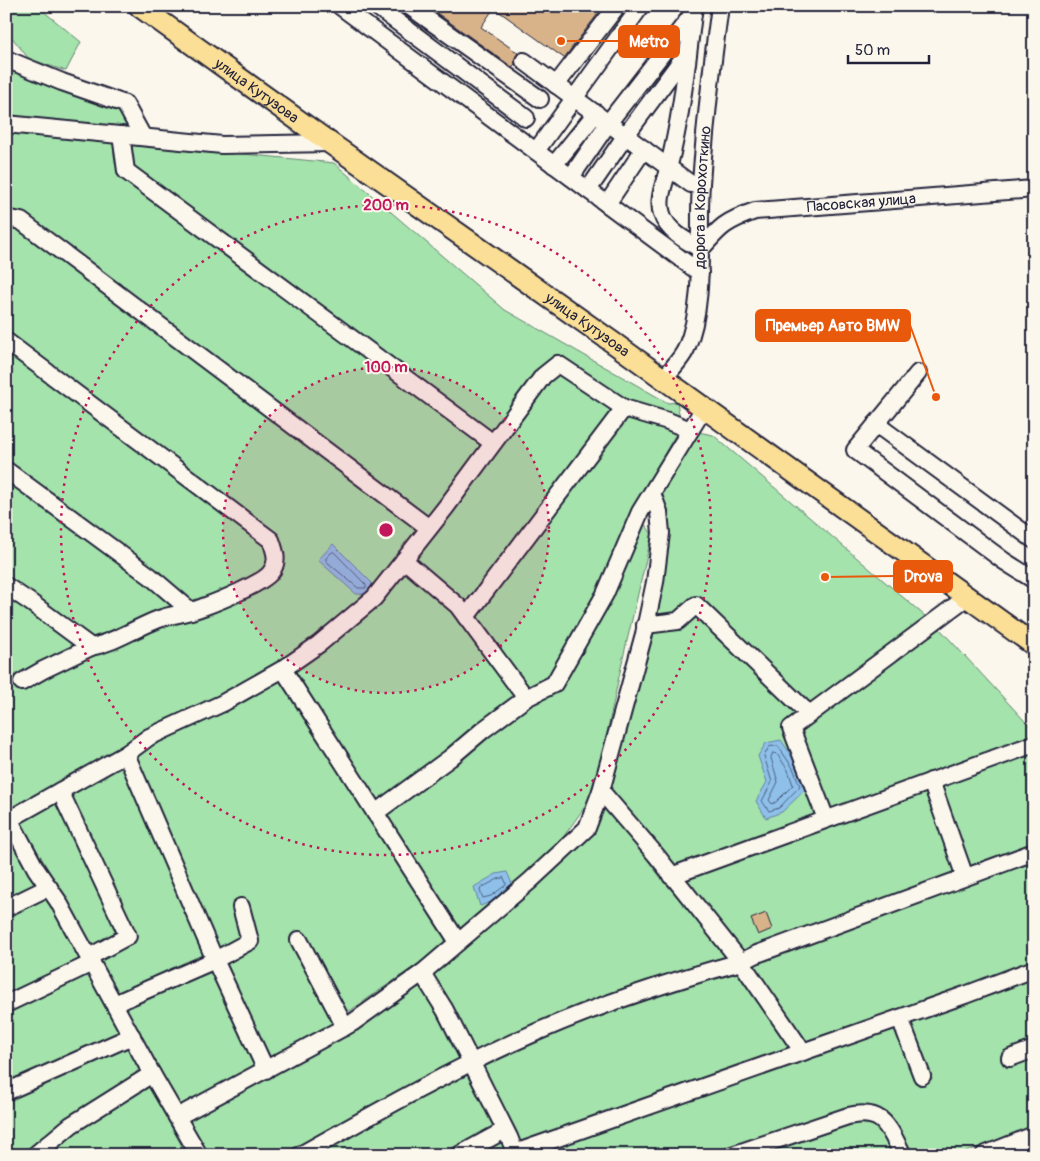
<svg xmlns="http://www.w3.org/2000/svg" width="1040" height="1161" font-family="Pangolin,sans-serif">
  <style>
    .green { fill: #a4e3ab; stroke: #638273 }
    .water { fill: #8ec0ea; stroke: #6381a4 }
    .lines { fill: none; stroke-linecap: round; stroke-linejoin: round }
    .shore { stroke: #4d6181; stroke-width: 1 }
    .building { fill: #d8b38a; stroke: #22223b }
    .minor-casing { stroke: #22223b; stroke-width: 20 }
    .major-casing { stroke: #22223b; stroke-width: 24 }
    .minor { stroke: #fbf7ec; stroke-width: 16 }
    .major { stroke: #fbdf96; stroke-width: 20 }
    .ring { fill: none; stroke: #c2185b; stroke-width: 2.5; stroke-dasharray: 2.5 5 }
    .labels { text-anchor: middle; stroke-width: 4; stroke-linejoin: round; paint-order: stroke }
    .street-label { font-size: 15px; fill: #22223b; stroke: #fbf7ec }
    .centre { fill: #c2185b; stroke: #fbf7ec; stroke-width: 2.5 }
    .ring-label { font-size: 15px; text-anchor: middle; font-weight: bold; fill: #c2185b; stroke: #fbf7ec; stroke-width: 4; stroke-linejoin: round; paint-order: stroke }
    .leader { fill: none; stroke: #e8590c; stroke-width: 2 }
    .callout-dot { fill: #e8590c; stroke: #fbf7ec; stroke-width: 2 }
    .callout { fill: #e8590c; stroke: #e8590c; stroke-width: 2 }
    .callout-label { font-size: 16px; text-anchor: middle; font-weight: bold; fill: #fff }
  </style>
  <rect width="100%" height="100%" fill="#fbf7ec"/>
  <filter id="ink" filterUnits="userSpaceOnUse"><feTurbulence type="fractalNoise" baseFrequency=".02" numOctaves="2"/><feDisplacementMap in="SourceGraphic" scale="10" xChannelSelector="R" yChannelSelector="G"/><feConvolveMatrix kernelMatrix="1 2 1 2 8 2 1 2 1" color-interpolation-filters="sRGB"/></filter>
  <g filter="url(#ink)">
    <path class="green" d="M9,6H37L81,42L66,71L29,59L6,30V10Z
      M6,68L119,109L133,131L6,118Z
      M6,133L101,140L334,163L505,310L668,403L677,402L681,425L633,508L652,534L623,658L594,794L544,864L418,964L322,1030L220,1093L178,1106L86,936L6,796Z
      M693,431L713,435L925,616L899,642L810,706L697,600L682,613L654,616L669,532L651,505Z
      M697,614L800,713L785,725L821,817L670,871L606,789L650,631L676,630Z
      M940,629L1034,731V738L830,812L798,730Z
      M1034,753V848L968,873L937,784Z
      M929,787L959,874L741,955L678,878Z
      M604,800L661,878L730,958L475,1054L429,972Z
      M6,823L58,916L139,1069L119,1091L30,1155H6Z
      M1034,858V962L803,1042L751,966L876,915Z
      M736,971L791,1049C700,1082 609,1111 519,1145L482,1067L565,1030L626,1005Z
      M1034,978V1042L1003,1055L1006,1068L1034,1058V1126L958,1155H913C903,1137 891,1106 867,1107C861,1107 853,1109 847,1110L721,1155H535L814,1057L894,1027L919,1086L932,1079L911,1022L995,994Z
      M418,981L463,1062L290,1155H203L185,1123L352,1029Z
      M465,1070L497,1129L450,1155H309Z
      M149,1087L187,1155H47L65,1139Z
      M859,1123L877,1126L892,1155H759L829,1131Z
      M502,1140L507,1155H468Z"/>
    <path class="water" d="M333,544L372,583L371,594H356L318,560Z
      M781,740L798,765L807,788L782,812L766,818L756,801L767,782L758,756L766,743Z
      M507,872L513,886L494,901L480,906L474,887L496,874Z"/>
    <g class="lines">
      <path class="shore" d="M334,552L366,585V588H358L326,561V558L331,553Z
        M778,746L793,768L800,786L779,808L769,811L762,801L772,782L764,756L769,747Z
        M773,753L777,754L788,770L793,785L776,802L772,804L769,800L778,782L771,758Z
        M504,878L506,883V885L491,896L483,898L480,891L481,888L498,879Z"/>
    </g>
    <path class="building" d="M427,6H604L564,58L494,8L481,27L518,53L516,56L515,64L512,67Z
      M766,913L772,929L758,935L751,919Z"/>
    <g class="lines">
      <defs>
        <g id="minor">
          <path d="M340,6L700,273"/>
          <path d="M376,6L526,118"/>
          <path d="M409,6L540,99"/>
          <path id="s1" d="M694,6C687,61 682,116 668,169C665,183 657,199 662,214C667,231 686,241 701,249C721,226 726,221 755,211L1034,189"/>
          <path d="M6,59L62,82L125,104L143,137"/>
          <path d="M524,61L691,184L701,185"/>
          <path d="M556,85L617,6"/>
          <path d="M6,124L222,145L330,143"/>
          <path d="M121,135L126,171L493,443"/>
          <path d="M536,151L641,6"/>
          <path d="M554,165L596,113"/>
          <path d="M571,177L609,122L692,15"/>
          <path d="M588,190L626,135L686,54"/>
          <path d="M607,204L644,149"/>
          <path d="M6,218L21,221L429,528"/>
          <path d="M6,341L271,540C275,551 279,562 271,572C264,583 217,602 203,607C189,613 173,614 159,619C135,628 116,642 91,647"/>
          <path d="M918,373L855,450L1004,561L1034,580"/>
          <path id="s2" d="M663,380C670,370 681,360 686,349C707,300 697,236 701,184C705,124 712,65 720,6"/>
          <path d="M876,424L1034,540"/>
          <path d="M6,470L150,576L191,611"/>
          <path d="M652,493L659,512L661,533L655,582L644,634L601,791L656,855L741,962L803,1052"/>
          <path d="M404,560L458,606L526,698L554,684L605,594L640,512L704,408"/>
          <path d="M6,586L30,602L91,647L43,670L22,682"/>
          <path d="M466,617L624,408"/>
          <path d="M645,625L678,621L696,605L809,714"/>
          <path d="M126,754L215,960L250,941L241,907"/>
          <path d="M931,781L965,877"/>
          <path d="M60,791L128,936L89,957"/>
          <path d="M6,813L36,869L58,901L152,1074L71,1125L35,1155"/>
          <path d="M375,813L450,758L483,730L526,698"/>
          <path d="M10,819L126,754L149,737L223,703L283,669"/>
          <path d="M826,819L791,728L967,597"/>
          <path d="M671,876L1034,744"/>
          <path d="M6,908L49,887"/>
          <path d="M299,940L345,1027"/>
          <path d="M458,942L283,669L319,644L374,598L446,507L543,376L558,364L624,408L668,421L690,430"/>
          <path d="M422,973L530,881L587,828L601,791"/>
          <path d="M6,1004L92,963"/>
          <path d="M114,1004L215,960L266,1070"/>
          <path d="M900,1018L922,1076"/>
          <path d="M1010,1058L1034,1049"/>
          <path d="M152,1074L199,1155"/>
          <path d="M6,1092L132,1036"/>
          <path d="M177,1117L352,1023L422,973L445,1010L509,1137L516,1155"/>
          <path d="M515,1153L965,995L1034,969"/>
          <path d="M300,1155C370,1116 440,1076 512,1043C586,1009 663,983 741,962L757,954L1034,852"/>
          <path d="M459,1155L505,1130"/>
          <path d="M732,1155L848,1116C884,1108 888,1127 903,1155"/>
          <path d="M984,1155L1034,1135"/>
        </g>
        <g id="major">
          <path id="s3" d="M139,6L330,143L615,344L1034,645"/>
        </g>
      </defs>
      <use href="#minor" class="minor-casing"/>
      <use href="#major" class="major-casing"/>
      <use href="#minor" class="minor"/>
      <use href="#major" class="major"/>
    </g>
  </g>
  <circle cx="386" cy="530" r="163" fill="#c2185b" fill-opacity=".12"/>
  <g class="ring">
    <circle cx="386" cy="530" r="163"/>
    <circle cx="386" cy="530" r="325"/>
  </g>
  <g class="labels">
    <g class="street-label">
      <text dy="5" stroke="none"><textPath href="#s3" startOffset="145">улица Кутузова</textPath></text>
      <text dy="5" stroke="none"><textPath href="#s2" startOffset="192">дорога в Корохоткино</textPath></text>
      <text dy="5" stroke="none"><textPath href="#s1" startOffset="439">Пасовская улица</textPath></text>
      <text dy="5" stroke="none"><textPath href="#s3" startOffset="550">улица Кутузова</textPath></text>
    </g>
  </g>
  <circle cx="386" cy="530" r="8" class="centre"/>
  <g class="ring-label">
    <text x="386" y="210">200 m</text>
    <text x="386" y="372">100 m</text>
  </g>
  <path class="leader" d="M561 41L619 41M936 397L910 325M825 577L894 576"/>
  <g class="callout-dot">
    <circle cx="561" cy="41" r="5"/>
    <circle cx="936" cy="397" r="5"/>
    <circle cx="825" cy="577" r="5"/>
  </g>
  <g class="callout">
    <rect x="619" y="26" width="60" height="31" rx="5"/>
    <rect x="756" y="310" width="154" height="31" rx="5"/>
    <rect x="894" y="561" width="58" height="31" rx="5"/>
  </g>
  <g class="callout-label">
    <text x="649" y="47">Metro</text>
    <text x="833" y="331">Премьер Авто BMW</text>
    <text x="923" y="582">Drova</text>
  </g>
  <rect width="1040" height="1161" fill="none" stroke="#fbf7ec" stroke-width="25"/>
  <rect x="12" y="12" width="1015" height="1136" fill="none" stroke="#22223b" stroke-width="2" filter="url(#ink)"/>
  <path d="M848 55v8h81v-8" fill="none" stroke="#22223b" stroke-width="2.5"/>
  <text x="855" y="55" font-size="15" fill="#22223b" stroke="#fbf7ec" stroke-width="4" paint-order="stroke">50 m</text>
</svg>
